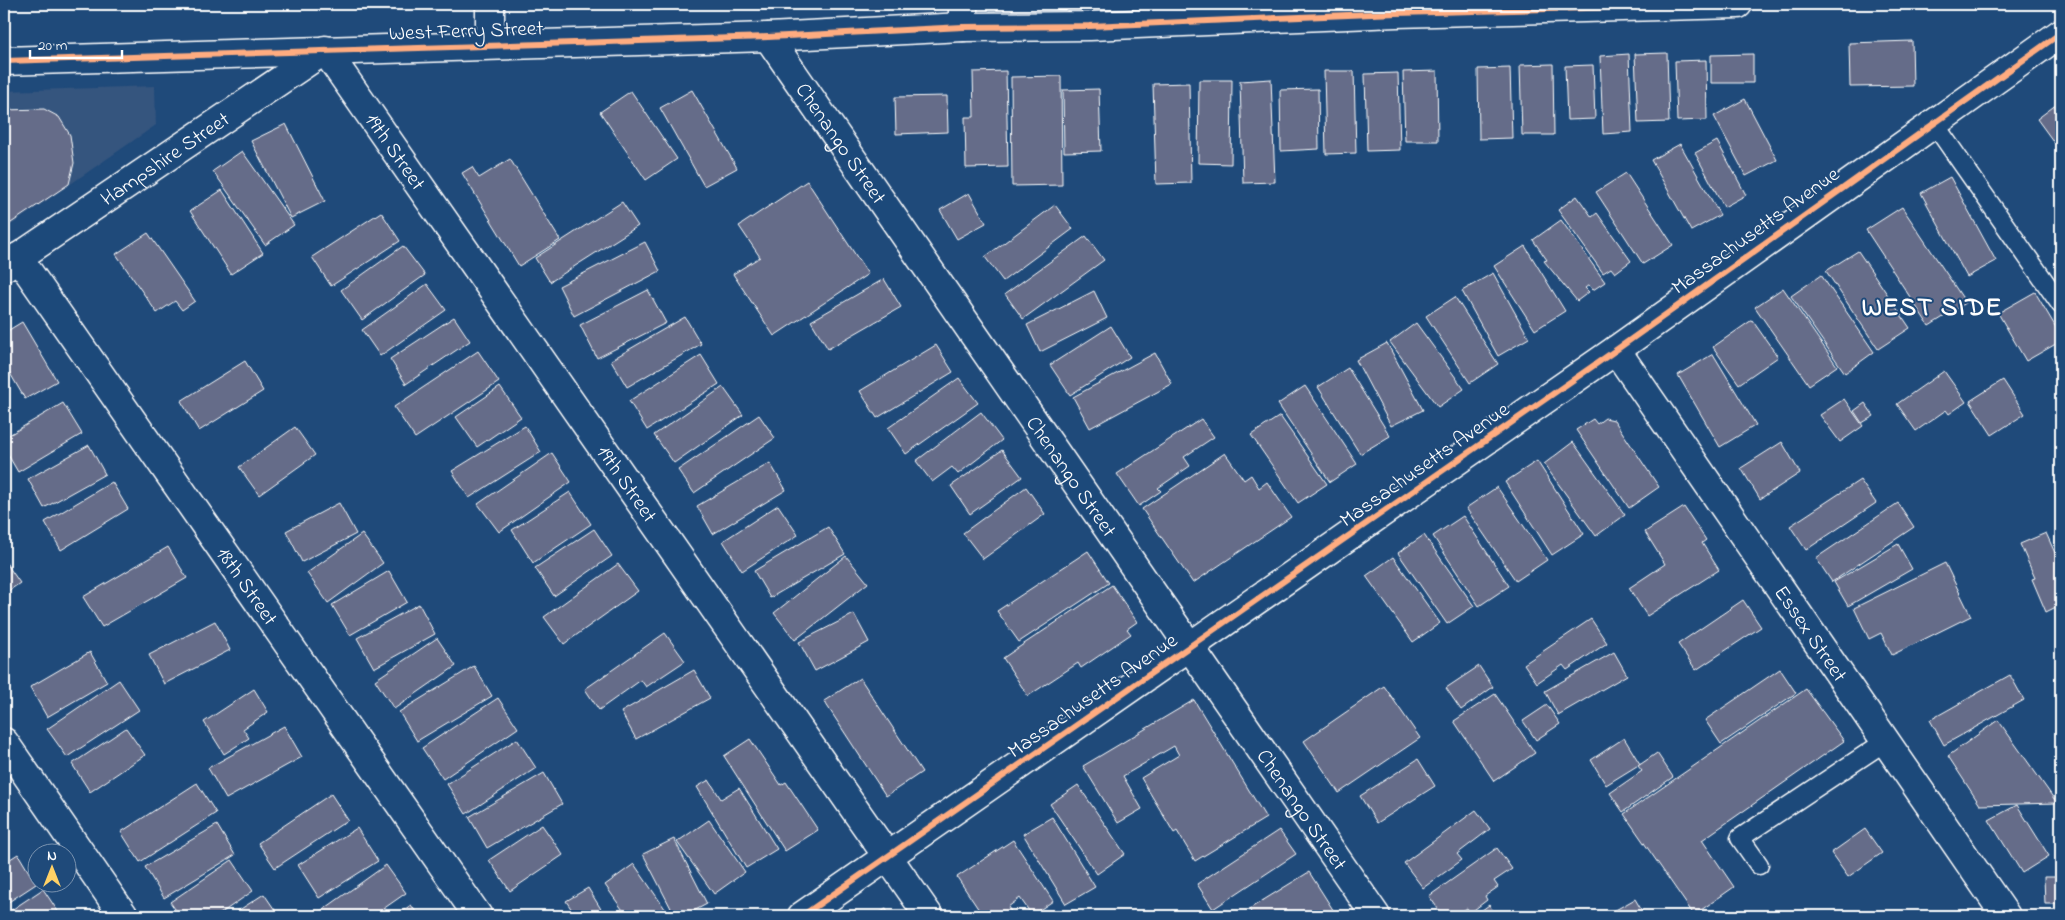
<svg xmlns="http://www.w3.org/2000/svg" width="2065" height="920" font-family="'Indie Flower',sans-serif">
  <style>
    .built { fill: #34547e }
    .building { fill: #656c89; stroke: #fff }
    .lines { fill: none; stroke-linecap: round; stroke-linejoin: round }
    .lane-casing { stroke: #fff; stroke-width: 21 }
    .street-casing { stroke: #fff; stroke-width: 31 }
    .secondary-casing { stroke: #fff; stroke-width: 31 }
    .lane { stroke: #1f4a7a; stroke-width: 18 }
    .street { stroke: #1f4a7a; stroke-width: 28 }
    .secondary { stroke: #1f4a7a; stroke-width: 28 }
    .cycleway-casing { stroke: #1f4a7a; stroke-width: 9 }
    .cycleway { stroke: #ffac80; stroke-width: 6 }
    .labels { text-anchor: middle; stroke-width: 4; stroke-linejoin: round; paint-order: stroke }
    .street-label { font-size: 21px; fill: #fff; stroke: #1f4a7a }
    .district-label { font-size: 26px; font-weight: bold; letter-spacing: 1px; fill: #fff; stroke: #1f4a7a }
  </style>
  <rect width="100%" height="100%" fill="#1f4a7a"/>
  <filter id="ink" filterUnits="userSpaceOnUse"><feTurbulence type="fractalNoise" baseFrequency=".02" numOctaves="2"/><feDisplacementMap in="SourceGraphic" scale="10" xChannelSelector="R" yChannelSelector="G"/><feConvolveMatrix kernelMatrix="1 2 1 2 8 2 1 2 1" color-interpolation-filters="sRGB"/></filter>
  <g filter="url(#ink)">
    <path class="built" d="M155,86L156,125L4,230V91Z"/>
    <path class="building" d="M1912,41L1913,86L1850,87L1849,43Z
      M1667,53L1669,122L1638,123L1635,54Z
      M1629,54L1632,132L1603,134L1600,56Z
      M1753,54V83H1711V55Z
      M1706,60L1707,120L1677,121L1675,61Z
      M1553,64L1554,135H1522L1520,65Z
      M1593,65L1595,119L1567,120L1565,66Z
      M1510,68L1512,138L1479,139L1478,69Z
      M1006,71L1008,167L966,168L965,117H974L973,72Z
      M1324,71H1354L1356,153L1326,154Z
      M1437,71L1438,141H1405L1403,72Z
      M1398,73L1400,150L1367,151L1365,74Z
      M1061,76L1062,185L1012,186L1011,77Z
      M1271,79L1275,182L1243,183L1240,81Z
      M1199,80H1232L1231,164L1198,163Z
      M1189,83L1191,183L1156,184L1153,84Z
      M1099,89L1101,151L1064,152L1063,90Z
      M1318,89L1319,149L1281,151L1280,90Z
      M692,90L737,168L704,186L660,108Z
      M631,91L677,159L646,180L600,112Z
      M947,96L948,132L896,134L895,97Z
      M1745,99L1777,160L1746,176L1714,116Z
      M2061,101V152L2037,119Z
      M44,109L59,117L70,135L74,163L69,184L5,227L4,110Z
      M286,124L325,201L291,218L251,141Z
      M1717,141L1746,195L1724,207L1695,153Z
      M1680,144L1720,215L1691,231L1651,160Z
      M242,151L294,225L265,245L213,171Z
      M510,159L560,240L519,266L462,173L472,167L479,178Z
      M1626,173L1673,245L1643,264L1596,192Z
      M1950,177L1996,261L1967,277L1921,193Z
      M807,181L868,274L774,336L733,274L760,257L739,226Z
      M222,190L263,253L231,274L190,211Z
      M969,193L986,223L957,239L940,210Z
      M1577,196L1592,217L1597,213L1631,261L1615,273L1611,268L1603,273L1558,210Z
      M622,202L638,226L550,282L535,258Z
      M1055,205L1073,229L1003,281L985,257Z
      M1902,207L1966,303L1929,326L1866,230Z
      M381,212L400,241L331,286L312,257Z
      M1561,220L1605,282L1593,290L1589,285L1585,288L1589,292L1577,301L1544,261L1547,260L1533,240Z
      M148,233L195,301L182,310L175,301L157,313L116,254Z
      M1086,236L1104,260L1023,319L1005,294Z
      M645,242L660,271L574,316L559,286Z
      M403,246L425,275L362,320L341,290Z
      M1525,246L1565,311L1535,330L1494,266Z
      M1858,251L1910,328L1878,349L1826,271Z
      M1493,273L1529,338L1498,356L1462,291Z
      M1821,275L1874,352L1845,373L1791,296Z
      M884,279L901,307L828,349L811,321Z
      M427,284L446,310L380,356L362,330Z
      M1783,288L1837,366L1809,385L1755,307Z
      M648,290L666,323L597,358L580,325Z
      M1094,291L1107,318L1040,352L1027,325Z
      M2035,292L2061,336V341L2026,361L1998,313Z
      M1455,297L1498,364L1470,383L1426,316Z
      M454,317L470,341L406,384L390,359Z
      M685,317L701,344L627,387L611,360Z
      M1752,320L1778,357L1739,384L1713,347Z
      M22,322L57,381L25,399L4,363V333Z
      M1416,323L1464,389L1438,407L1390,342Z
      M1111,326L1130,357L1070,395L1050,365Z
      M1387,343L1423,410L1391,426L1356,360Z
      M936,345L953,372L877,418L860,391Z
      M478,351L499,382L415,438L394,407Z
      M1155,353L1172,384L1090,428L1073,397Z
      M1713,354L1756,425L1720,447L1678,375Z
      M701,355L719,384L647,430L629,401Z
      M245,361L263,391L199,431L181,401Z
      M1348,368L1390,436L1360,454L1318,387Z
      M1944,371L1966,402L1949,414L1946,410L1916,431L1897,404Z
      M959,378L978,403L906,454L888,428Z
      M2003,380L2025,414L1992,435L1970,401Z
      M1305,386L1357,464L1330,482L1278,404Z
      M500,387L521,417L477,447L456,417Z
      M723,387L743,415L674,463L654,435Z
      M1844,399L1863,426L1840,442L1820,415Z
      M63,403L82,434L18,472L4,448V438Z
      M1865,403L1874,416L1862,423L1854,411Z
      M981,412L1002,440L958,474L952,467L932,482L916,461Z
      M759,415L775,438L694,493L678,470Z
      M1280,416L1327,484L1298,503L1251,435Z
      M1605,418L1614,420L1659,487L1629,508L1576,430L1593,419L1597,424Z
      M1201,419L1214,437L1184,457L1190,466L1158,488L1161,491L1139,506L1117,474Z
      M525,426L541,452L469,498L452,471Z
      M295,427L315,455L259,495L239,467Z
      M1573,442L1625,515L1596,536L1544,464Z
      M1782,442L1800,473L1760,499L1741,468Z
      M89,445L105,474L44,508L28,479Z
      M1002,450L1022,477L970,514L951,486Z
      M552,453L571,482L499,532L478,504Z
      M1225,453L1244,480L1251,475L1259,488L1267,482L1291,517L1193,583L1142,509Z
      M1537,461L1584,534L1552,555L1505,482Z
      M770,463L786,490L713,534L697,506Z
      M1860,480L1876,503L1806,550L1790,526Z
      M112,482L128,509L61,550L45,522Z
      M1026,487L1045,514L983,559L963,533Z
      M1497,487L1547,560L1516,581L1466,508Z
      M570,492L591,524L533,563L512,530Z
      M339,503L356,534L302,562L286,531Z
      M1898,503L1914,527L1832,582L1816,558Z
      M778,505L798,535L742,571L723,541Z
      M1684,507L1706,540L1702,543L1719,570L1647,616L1629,588L1665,564L1645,532Z
      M1463,516L1509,586L1479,606L1433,536Z
      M828,527L845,554L770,598L754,571Z
      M594,529L612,556L554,596L535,568Z
      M2046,533L2061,566V613L2058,606L2046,612L2032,579L2035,578L2020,544Z
      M362,534L383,563L328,603L307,573Z
      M1424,535L1474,606L1447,624L1398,553Z
      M1898,544L1912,569L1848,606L1834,582Z
      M168,547L187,578L102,627L83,597Z
      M1088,551L1109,583L1019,642L997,611Z
      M846,556L868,583L795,640L774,613Z
      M1393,557L1440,623L1413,642L1366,576Z
      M4,560L20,583L4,594Z
      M1945,563L1971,616L1892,655L1881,633L1869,639L1854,608Z
      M618,564L638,591L564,644L544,617Z
      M389,571L407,602L350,635L332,605Z
      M1112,585L1137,622L1127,629L1131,634L1081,668L1078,663L1028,696L1003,658Z
      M1743,600L1761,627L1696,670L1678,644Z
      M419,604L435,634L374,668L357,638Z
      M854,614L869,642L815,671L799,642Z
      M1591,619L1607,643L1567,670L1563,665L1537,683L1524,664Z
      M215,621L230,650L164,684L149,655Z
      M665,633L685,661L646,687L641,680L599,710L585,689Z
      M437,638L456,666L394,709L375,680Z
      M90,652L107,682L47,717L30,687Z
      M1614,652L1627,675L1558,715L1545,691Z
      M474,666L492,696L417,741L399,712Z
      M1479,666L1493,687L1461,710L1446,688Z
      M1780,669L1796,693L1721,744L1705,720Z
      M694,670L710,698L636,739L621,712Z
      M2010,675L2024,700L1944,745L1930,720Z
      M860,678L922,772L886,796L824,701Z
      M119,680L139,710L67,757L47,729Z
      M1384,686L1420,738L1339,793L1304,741Z
      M254,689L268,712L243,729L249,738L224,754L204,722Z
      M1806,689L1844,741L1702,840L1734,887L1694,915L1624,814Z
      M1495,694L1535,753L1494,781L1454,721Z
      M498,698L518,728L443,779L422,748Z
      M1194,700L1266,818L1195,861L1177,831L1174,833L1141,778L1179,755L1174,746L1123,776L1142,809L1118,823L1083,766Z
      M1547,705L1560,724L1536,740L1523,721Z
      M1998,720L2057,803L1980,805L1948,756Z
      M284,726L302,757L226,799L208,768Z
      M126,728L145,755L90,792L72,764Z
      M1624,738L1640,764L1606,785L1591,760Z
      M517,739L536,768L466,814L447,784Z
      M750,739L781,785L786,782L818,830L785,851L724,756Z
      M1657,753L1673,777L1623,812L1610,793L1642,771L1638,766Z
      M1418,759L1435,786L1377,823L1360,796Z
      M544,773L562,804L487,848L469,817Z
      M709,780L721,799L739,788L777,849L746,868L697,787Z
      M197,783L216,813L140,862L121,832Z
      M1078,785L1125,854L1097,874L1050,804Z
      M331,794L348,820L275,868L258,843Z
      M2017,805L2049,856L2022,873L1989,820Z
      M1476,810L1490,829L1457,854L1462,860L1423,888L1404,863Z
      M1052,817L1095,887L1066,904L1023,834Z
      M709,820L745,872L714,894L677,842Z
      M217,825L235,855L164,898L145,867Z
      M542,825L563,855L510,891L489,860Z
      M357,828L378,861L319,898L298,865Z
      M1865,829L1882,853L1848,877L1831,853Z
      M1279,830L1296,854L1213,909L1197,884Z
      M674,839L707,904L684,916H675L643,854Z
      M1013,840L1053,901L1032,915L1020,898L1008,907L1014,916H983L957,877Z
      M1497,848L1512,869L1494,881L1498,887L1485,896L1487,900L1470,913L1467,908L1455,916H1443L1429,896Z
      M18,854L36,884L4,905V863Z
      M232,860L253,891L217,916H180L170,902Z
      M634,864L670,916H627L605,885Z
      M386,865L406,893L373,916H324L320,912Z
      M1309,872L1337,916H1253L1249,909Z
      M2044,877H2061V916H2057V904H2045Z
      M588,888L604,914L610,911L613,916H576L566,901Z
      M43,889L61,916H4V915Z
      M264,894L279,916H230Z
      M1635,899L1645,916H1605Z
      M411,905L419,916H395Z
      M1489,905L1497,916H1474Z
      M886,909L890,916H873Z"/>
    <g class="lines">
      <defs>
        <path id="lane" d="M1933,122L2061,305
          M1759,865L1740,838L1886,741"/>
        <g id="street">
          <path d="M490,4V45"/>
          <path d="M963,4V27"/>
          <path id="s1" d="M768,37L1376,916"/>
          <path id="s2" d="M18,257L478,916"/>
          <path id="s3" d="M4,267L325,50L929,916"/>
          <path id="s4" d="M1616,350L2006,916"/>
          <path d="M4,742L124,916"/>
          <path d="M802,916L1616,350L2061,33"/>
        </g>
        <path id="secondary" d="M4,61L768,37L963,27L1090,26L1396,13L1738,4"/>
      </defs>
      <use href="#lane" class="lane-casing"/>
      <use href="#street" class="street-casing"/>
      <use href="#secondary" class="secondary-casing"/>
      <use href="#lane" class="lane"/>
      <use href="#street" class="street"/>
      <use href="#secondary" class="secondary"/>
      <defs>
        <path id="cycleway" d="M4,61L768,37L963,27L1090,26L1396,13L1738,4
          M802,916L1616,350L2061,33"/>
      </defs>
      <use href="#cycleway" class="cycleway-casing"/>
      <use href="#cycleway" class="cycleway"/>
    </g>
  </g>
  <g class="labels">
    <g class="street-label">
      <text transform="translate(466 30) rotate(-2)" y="7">West Ferry Street</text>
      <text dy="7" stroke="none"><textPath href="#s1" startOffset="129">Chenango Street</textPath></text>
      <text dy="7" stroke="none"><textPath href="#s3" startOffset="511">19th Street</textPath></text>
      <text dy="7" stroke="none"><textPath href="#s3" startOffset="194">Hampshire Street</textPath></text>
      <text transform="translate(1755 230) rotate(-36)" y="7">Massachusetts Avenue</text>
      <text transform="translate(1424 464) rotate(-35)" y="7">Massachusetts Avenue</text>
      <text dy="7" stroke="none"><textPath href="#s1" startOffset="534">Chenango Street</textPath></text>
      <text dy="7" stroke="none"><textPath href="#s3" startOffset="916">19th Street</textPath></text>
      <text dy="7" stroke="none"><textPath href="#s2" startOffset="401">18th Street</textPath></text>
      <text dy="7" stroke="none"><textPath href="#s4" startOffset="344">Essex Street</textPath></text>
      <text transform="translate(1092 695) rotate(-35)" y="7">Massachusetts Avenue</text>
      <text dy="7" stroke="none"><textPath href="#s1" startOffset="939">Chenango Street</textPath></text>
    </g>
    <g class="district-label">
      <text x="1932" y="315">WEST SIDE</text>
    </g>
  </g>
  <rect width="2065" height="920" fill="none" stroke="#1f4a7a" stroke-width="20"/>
  <rect x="10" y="10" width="2045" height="900" fill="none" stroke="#fff" stroke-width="2" filter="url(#ink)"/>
  <g transform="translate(52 868)"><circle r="24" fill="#1f4a7a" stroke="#7992af"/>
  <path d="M0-4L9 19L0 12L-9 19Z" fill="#ffd166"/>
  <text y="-8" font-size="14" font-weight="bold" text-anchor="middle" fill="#ffffff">N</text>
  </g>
  <path d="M30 50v8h92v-8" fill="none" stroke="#ffffff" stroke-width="2.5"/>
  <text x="38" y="50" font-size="15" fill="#ffffff" stroke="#1f4a7a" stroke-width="4" paint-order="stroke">20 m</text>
</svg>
